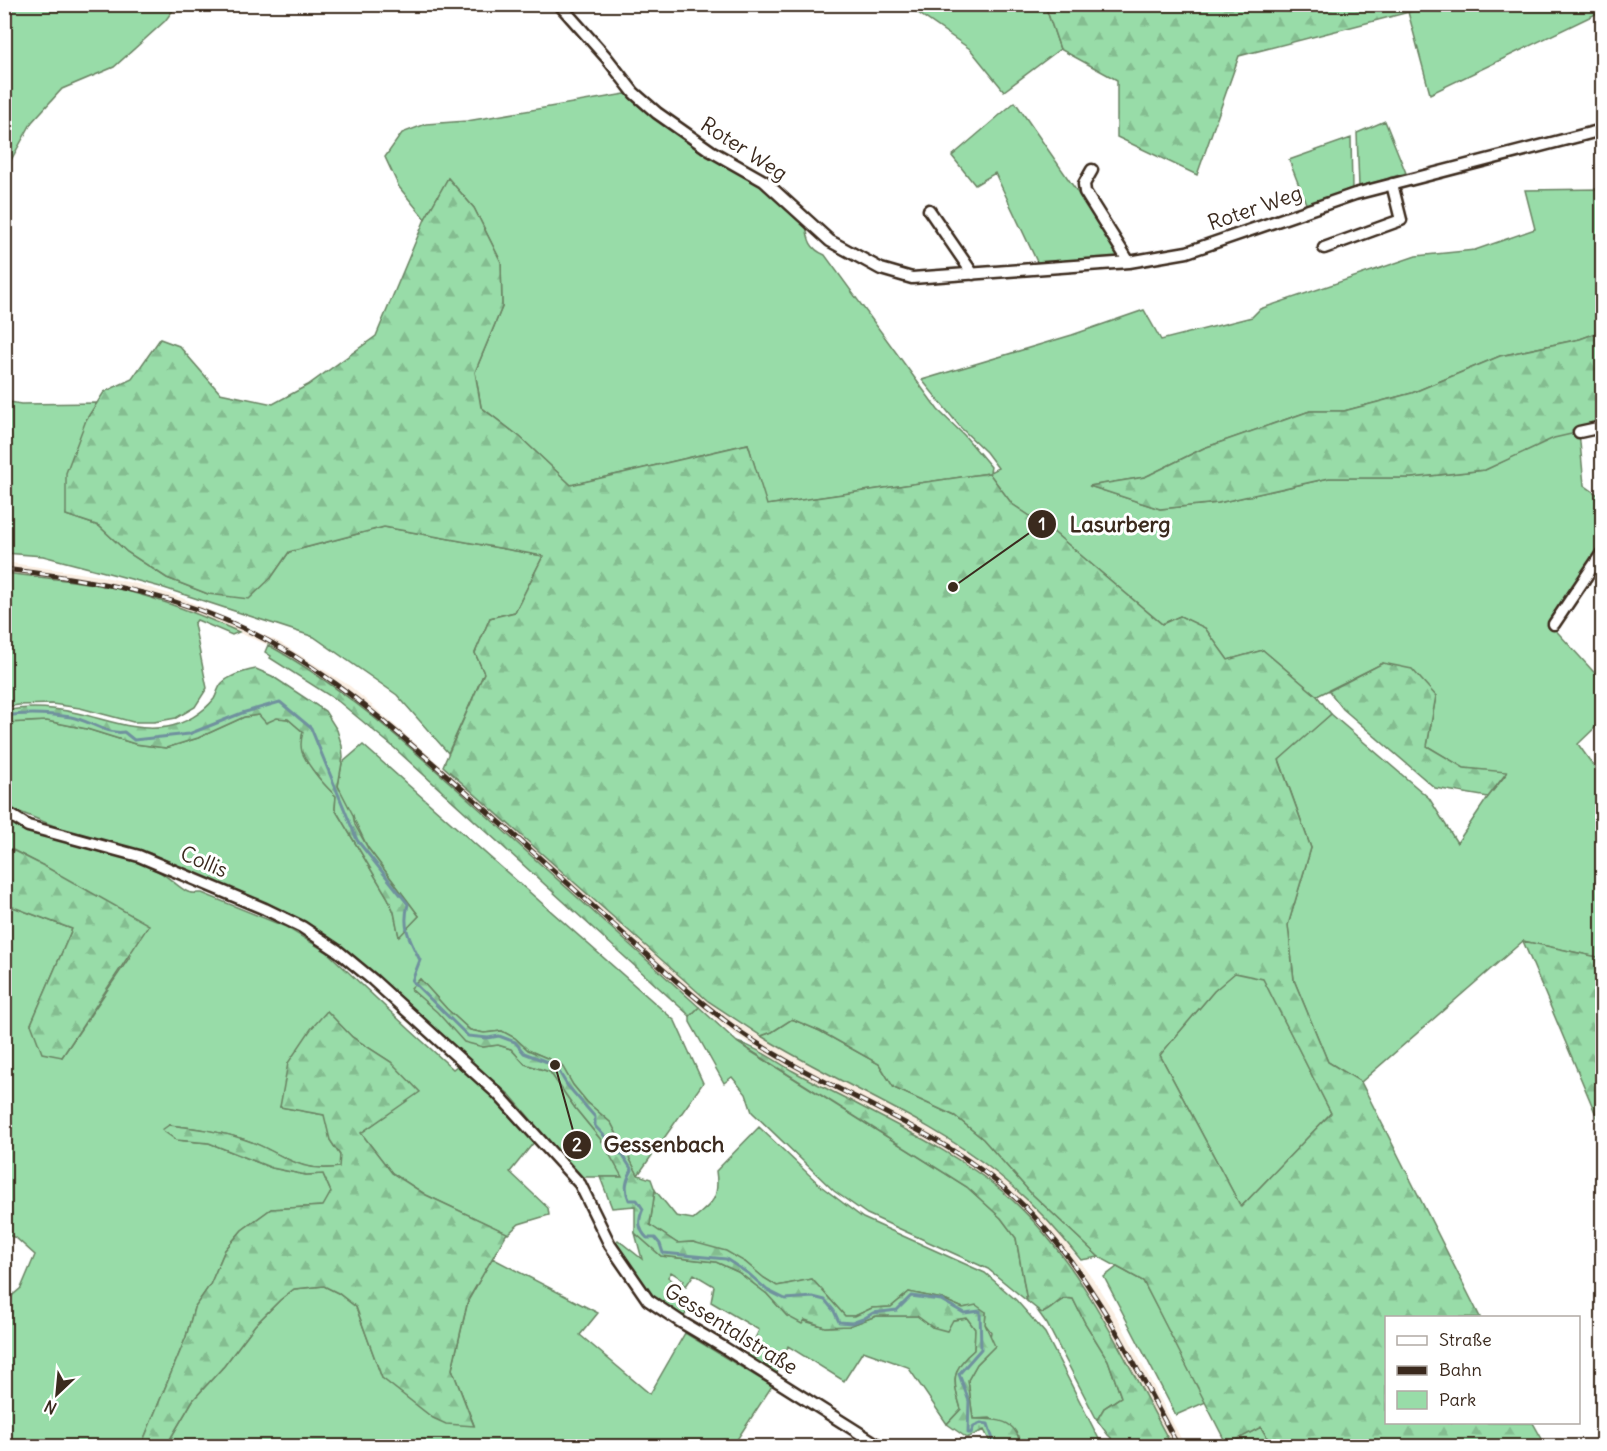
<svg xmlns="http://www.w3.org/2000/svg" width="1607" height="1451" font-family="Delius,sans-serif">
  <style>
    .built { fill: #faeee2 }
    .green { fill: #98dca8; stroke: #6a8363; stroke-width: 1.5 }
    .forest { fill: url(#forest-firs); stroke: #6a8363; stroke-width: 1.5; fill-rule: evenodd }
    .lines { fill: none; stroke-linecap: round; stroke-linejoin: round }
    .stream { stroke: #6f919e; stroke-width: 3 }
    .street-casing { stroke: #3b2a1e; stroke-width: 15 }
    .street { stroke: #fff; stroke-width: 10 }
    .rail-casing { stroke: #3b2a1e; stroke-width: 5 }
    .rail { stroke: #fff; stroke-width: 3; stroke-dasharray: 9; stroke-linecap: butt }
    .labels { text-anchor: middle; stroke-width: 6; stroke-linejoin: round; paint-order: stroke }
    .street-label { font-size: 21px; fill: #3b2a1e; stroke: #fff }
    .leader { fill: none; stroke: #3b2a1e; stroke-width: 2 }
    .callout-dot { fill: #3b2a1e; stroke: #fff; stroke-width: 2 }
    .mark-label { font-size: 18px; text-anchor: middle; font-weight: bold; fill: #fff }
    .callout-label { font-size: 22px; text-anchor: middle; font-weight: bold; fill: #3b2a1e; stroke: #fff; stroke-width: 6; stroke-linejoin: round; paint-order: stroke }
  </style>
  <defs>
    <pattern id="forest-firs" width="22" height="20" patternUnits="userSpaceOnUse" patternTransform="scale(1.5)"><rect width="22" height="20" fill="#98dca8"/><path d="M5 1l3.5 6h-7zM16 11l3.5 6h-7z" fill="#84bd90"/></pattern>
  </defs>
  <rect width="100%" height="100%" fill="#fff"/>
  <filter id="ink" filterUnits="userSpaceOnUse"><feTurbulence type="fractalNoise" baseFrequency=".0167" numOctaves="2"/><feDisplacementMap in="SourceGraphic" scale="12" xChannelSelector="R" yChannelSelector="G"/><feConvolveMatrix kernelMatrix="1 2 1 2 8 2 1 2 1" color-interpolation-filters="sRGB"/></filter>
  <g filter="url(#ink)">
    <path class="built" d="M5,562L100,576L141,585L182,598L279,642L350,686L708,1001L737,1022L792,1055L911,1118L953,1143L998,1174L1028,1200L1056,1229L1096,1284L1120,1322L1185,1446H1172L1089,1293L1058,1249L1001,1190L982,1177L851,1101L795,1072L728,1030L644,958L407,745L346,694L295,660L268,645L178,607L102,586L5,573Z"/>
    <path class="green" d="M5,4H177V5L165,21L114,67L62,89L32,122L5,171Z
      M1436,4H1602V11L1430,94L1408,12Z
      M901,5H1045L1060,49L1004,91L970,49L915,11Z
      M1244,5H1323L1308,8Z
      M625,94L633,95L671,130L764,184L806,225C808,240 810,249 825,255L938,410L964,435L991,467L990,472L998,468L986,452L961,428L922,380L1072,335L1144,310L1161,340L1252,317L1260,309L1416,256L1475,250L1535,229L1525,190L1602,189V331L1580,339L1500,356L1412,393L1344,411H1310L1204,448L1145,477L1090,486L1160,509L1218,503L1329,478H1411L1485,470L1554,437L1579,432L1584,485L1602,498V547L1550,624L1602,681V721L1578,744L1602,778V958L1523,941L1361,1082L1328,1062L1294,980L1288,925L1311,848L1279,759L1331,714L1429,798L1457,843L1488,797L1507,773L1463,768L1427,746L1436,696L1383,663L1317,696L1263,650L1228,660L1205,628L1180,616L1162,624L1051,530L1012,504L989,473L766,505L748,444L571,485L520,437L481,407L475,372L502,307L501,262L474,208L448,178L425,219L399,187L385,157L402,133L426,124L467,121Z
      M1015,102L1123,258L1039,266L995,173L975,185L952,156Z
      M1385,121L1406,173L1359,187L1357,133Z
      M1351,138L1352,188L1307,206L1289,160Z
      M4,401L21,404L97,403L86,420L66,515L99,526L127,552L167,578L208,594L271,578L289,552L384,527L543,556L515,612L490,618L475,653L484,673L448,753L397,695L314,637L164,588L116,575L43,556L5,553Z
      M5,573C36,577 68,580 100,585C148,594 195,612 239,632L232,635L197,620L194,624L207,688L195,707L176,718L154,722H133L80,708L52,704L19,705L5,707Z
      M259,715L288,719L303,732C296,755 320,781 336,796L335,809L388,898L394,912L399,936L419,916L368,848L338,786L342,763L363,745L675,1021L703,1083L638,1175L611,1123L587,1102L573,1085L561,1064L528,1050L515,1038L502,1031L484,1033L470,1030L447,1009L420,979L412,990L483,1047L498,1045L511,1049L525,1064L550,1072L575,1108L602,1141L623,1177H580L510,1095L433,1031L336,944L306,923L150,853L64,830L5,806L4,723L47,721L87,729L135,744L166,748L198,738L244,717Z
      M4,819C54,842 108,848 158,871C168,876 180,889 188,892C192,894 198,893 202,893L286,927L327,952L410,1030L453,1069L457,1066L495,1098L535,1141L510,1172L548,1208L549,1215L519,1224L508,1234L426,1195L392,1173L361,1133L419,1092L391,1062L352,1037L327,1011L280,1107L325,1115L330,1140L340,1155V1167C296,1174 280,1151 243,1139C219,1131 194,1128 169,1125L176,1140L209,1143L272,1168L306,1175L323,1174L331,1192L324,1206L271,1209L242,1230L225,1250L210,1285L194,1308L186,1337L141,1446H5V1306L7,1300L21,1288L35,1255L16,1238L5,1234V904L72,929L31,1024L62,1057L131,955L46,867L5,846Z
      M1235,972L1263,978L1331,1113L1241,1207L1160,1055L1214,991Z
      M699,1007L737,1042L750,1051L967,1187L1001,1218L1016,1238L1027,1301L988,1269L867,1214L834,1191L752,1112L746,1094L732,1077L724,1083L690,1022V1016Z
      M792,1019L820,1031L879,1064L894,1088L955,1116L983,1139L1030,1192L1099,1257L1081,1260C1056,1228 1029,1199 998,1174C927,1117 838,1084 761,1036L772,1032Z
      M759,1127L822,1187L863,1218L985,1273L1016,1300L1045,1333L1099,1439L1106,1446H1021L1019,1436L990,1418L973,1419L968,1380L977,1364L987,1354L991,1332L985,1324L986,1312L968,1307L963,1308L942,1299L909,1292L891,1307L872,1308L855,1316H845L812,1279L777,1286L764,1278L745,1262L693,1242L677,1243L650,1225L655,1190L676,1216L693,1219C713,1203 720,1198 716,1171Z
      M635,1233L661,1256L716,1262L738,1272L767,1294L787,1316L825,1327L849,1326L876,1316H918L932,1327L953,1320L967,1318L975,1329L974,1350C950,1369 953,1382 961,1409L947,1424L908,1367L863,1351L844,1381L788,1346L776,1376L746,1358L759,1330L711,1302L714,1286L694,1274L686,1286L683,1283L684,1280L671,1272L668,1277L681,1287L678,1294L692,1304L683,1318L643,1288L613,1245L618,1240L642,1259Z
      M492,1258L598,1313L580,1335L650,1394L685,1333L772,1386L736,1441L744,1446H166L193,1400L224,1366L255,1325L280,1300L294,1289L324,1286L338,1293L356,1307L382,1378L474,1425L452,1369L468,1301Z
      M1117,1267L1143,1281L1206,1402L1176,1415L1104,1277Z
      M1066,1298L1073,1299L1085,1323L1108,1360L1121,1397L1104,1408L1097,1420L1047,1324L1037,1310L1042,1313C1052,1310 1056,1302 1066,1298Z
      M1261,1427L1272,1446H1224Z"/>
    <path class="forest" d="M1244,4L1308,8L1323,4L1436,5L1239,56L1197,175L1117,137V80L1060,49L1045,5Z
      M448,178L474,208L501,262L502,307L475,372L481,407L520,437L571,485L748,444L767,505L989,473L1012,504L1051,530L1162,624L1180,616L1205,628L1228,660L1263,650L1317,696L1331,714L1279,760L1311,848L1288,925L1294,980L1328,1062L1361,1082L1480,1317L1386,1318V1422L1533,1423L1546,1446H1272L1261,1427L1227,1445L1143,1281L1099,1257L1030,1192L983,1139L955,1116L894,1088L879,1064L820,1031L792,1019L772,1032L761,1036L708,1001L443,766L484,673L475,653L490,618L515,612L543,556L384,527L289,552L271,578L249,599L208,594L167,578L127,552L99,526L66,515V473L86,420L104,392L132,379L160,339L179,346L220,393L273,404L308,385L376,336L425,219ZM1235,973L1263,979L1331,1113L1241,1207L1160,1055L1214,991Z
      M1602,331V427L1554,438L1485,470L1411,478H1329L1218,503L1160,509L1089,486L1145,477L1204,448L1310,411H1344L1412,393L1500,356L1580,339Z
      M268,645C346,688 410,747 476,806C551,873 625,940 699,1007L690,1016L391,745L338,701L270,658L271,656L265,652Z
      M1383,663L1412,669L1436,696L1427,746L1464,768L1507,772L1488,797L1435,788L1343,709L1329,691Z
      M256,669L272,676L325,711L337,730L342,746L343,757L338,786L353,815L355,825L368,848L419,916L399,937L394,912L388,898L335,809L336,796C325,786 307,765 302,752C300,745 301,739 303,732L288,719L277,718L266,723L259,715L244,717L198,738L166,748L135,744L87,729L47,721L5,723V711C28,706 54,708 77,713C108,720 136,732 167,727C184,724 203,713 214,699C217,694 218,687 222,683C230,675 246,671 256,669Z
      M4,846L46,867L149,925L62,1057L42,1053L31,1024L72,929L5,904Z
      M1523,941L1602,958V1129Z
      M420,979L447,1009L470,1030L484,1033L502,1031L515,1038L528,1050L561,1064L573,1085L587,1102L611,1123L638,1175L651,1179L655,1190L650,1225L677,1243L693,1242L726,1251L745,1262L764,1278L777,1286L812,1279L845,1316H855L872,1308L891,1307L909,1292L942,1299L963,1308L976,1305L986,1312L985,1324L995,1346L977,1364L968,1380L973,1419C996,1419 1016,1418 1021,1446H992L984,1430L967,1438L947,1424L961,1409C953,1381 950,1370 974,1350L975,1329L967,1318L953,1320L947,1331L932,1327L917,1316H876L849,1326L825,1327L805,1320L802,1324L787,1316L767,1294L738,1272L716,1262L661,1256L635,1233V1206L612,1208L600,1177H622L602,1141L575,1108L550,1072L525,1064L511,1049L498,1045L483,1047L464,1042L437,1012L412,990L411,988Z
      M327,1011L352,1037L391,1062L420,1092L361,1133L392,1173L426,1195L507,1233L468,1300L452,1369L474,1426L446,1424L433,1418L382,1378L356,1307L338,1293L324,1286L294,1289L280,1300L255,1325L224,1366L193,1400L166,1446H141L186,1337L194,1308L210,1285L225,1250L242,1230L271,1209L323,1206L331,1192L323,1174L306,1175L272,1168L209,1143L176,1140L162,1130L169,1125C194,1128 219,1131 243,1139C280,1150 296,1174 339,1167L340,1155L330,1140L324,1115L280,1107L288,1063L311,1029Z
      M737,1042C758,1048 774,1060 793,1071C811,1081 831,1091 849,1100C901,1128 956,1153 1002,1191C1081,1258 1123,1357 1172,1446H1120L1108,1435L1097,1420L1104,1408L1121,1397L1108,1360L1085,1323L1073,1299C1057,1296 1055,1309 1042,1313L1027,1301L1016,1238L1001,1218L967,1187Z"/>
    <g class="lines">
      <path class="stream" d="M4,716C25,713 50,714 71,717C88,720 108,735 124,732L134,740L189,734L242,713L280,702L311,728L357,840L408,904C402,927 409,939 420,960L412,981L468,1036L488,1038L499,1036L515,1042L524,1053L555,1065L567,1085L595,1117V1126L623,1156L632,1170C626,1181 624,1188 629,1200H637L643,1209C638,1220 638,1229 647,1238H655L660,1244L663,1253L726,1259L749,1274L767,1290L785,1299L813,1297L825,1300L834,1311L839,1322L852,1323L863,1319L873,1313L897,1310L911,1296L941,1300L964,1313L980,1311L981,1349L959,1374L969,1401L968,1433H971L974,1426L981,1423L988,1424L995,1446"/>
      <defs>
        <path id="street" d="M559,4L606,57L634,93L657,113L711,151L764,181L830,241L881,269L912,278L1129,262L1187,252L1355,194L1602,130
          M1092,170L1084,184L1085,192L1129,262
          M929,210L973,274
          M1324,248L1401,220L1392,184
          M1579,432L1602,427
          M1554,624L1602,553
          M4,811L28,826L139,856L265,909L302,927L338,951L373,980L497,1093L580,1184L610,1245L648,1300L681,1322L723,1347L880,1446"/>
      </defs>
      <use href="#street" class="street-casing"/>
      <use href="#street" class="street"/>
      <defs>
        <path id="rail" d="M4,569C80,578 154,590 225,620C306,654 371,709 436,766C493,816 550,867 606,918C649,957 692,997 739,1031C832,1096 948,1128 1028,1210C1094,1278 1134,1364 1178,1446"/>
      </defs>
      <use href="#rail" class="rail-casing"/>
      <use href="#rail" class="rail"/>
    </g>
  </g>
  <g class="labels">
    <g class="street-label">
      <text transform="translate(744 149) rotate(33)" y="7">Roter Weg</text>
      <text transform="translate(1255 208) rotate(-19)" y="7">Roter Weg</text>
      <text transform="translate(204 862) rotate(23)" y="7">Collis</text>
      <text transform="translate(731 1329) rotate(32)" y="7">Gessentalstraße</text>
    </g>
  </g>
  <path class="leader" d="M953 587L1042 524M555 1065L577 1145"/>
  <g class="callout-dot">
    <circle cx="953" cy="587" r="6"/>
    <circle cx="555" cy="1065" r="6"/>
    <circle cx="1042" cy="524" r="15"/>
    <circle cx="577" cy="1145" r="15"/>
  </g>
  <g class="mark-label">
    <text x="1042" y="530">1</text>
    <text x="577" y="1151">2</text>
  </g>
  <g class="callout-label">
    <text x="1120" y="532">Lasurberg</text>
    <text x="664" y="1152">Gessenbach</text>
  </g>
  <rect width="1607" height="1451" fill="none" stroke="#fff" stroke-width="24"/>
  <rect x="12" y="12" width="1583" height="1427" fill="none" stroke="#3b2a1e" stroke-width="2" filter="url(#ink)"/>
  <rect x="1385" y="1316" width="195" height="108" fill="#ffffff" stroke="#b1aaa5" stroke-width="1.5"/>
  <rect x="1397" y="1336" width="30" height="9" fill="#ffffff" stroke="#b1aaa5" stroke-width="1.5"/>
  <text x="1439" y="1346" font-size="18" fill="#3b2a1e">Straße</text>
  <rect x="1397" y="1366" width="30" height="9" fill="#3b2a1e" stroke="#b1aaa5" stroke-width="1.5"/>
  <text x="1439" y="1376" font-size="18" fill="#3b2a1e">Bahn</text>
  <rect x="1397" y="1391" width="30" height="18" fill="#98dca8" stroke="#b1aaa5" stroke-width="1.5"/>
  <text x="1439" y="1406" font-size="18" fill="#3b2a1e">Park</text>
  <g transform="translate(57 1394) rotate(206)" stroke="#ffffff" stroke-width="4.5" paint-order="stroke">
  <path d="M0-4.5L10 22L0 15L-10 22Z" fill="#3b2a1e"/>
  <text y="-9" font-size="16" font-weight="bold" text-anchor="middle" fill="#3b2a1e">N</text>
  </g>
</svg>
